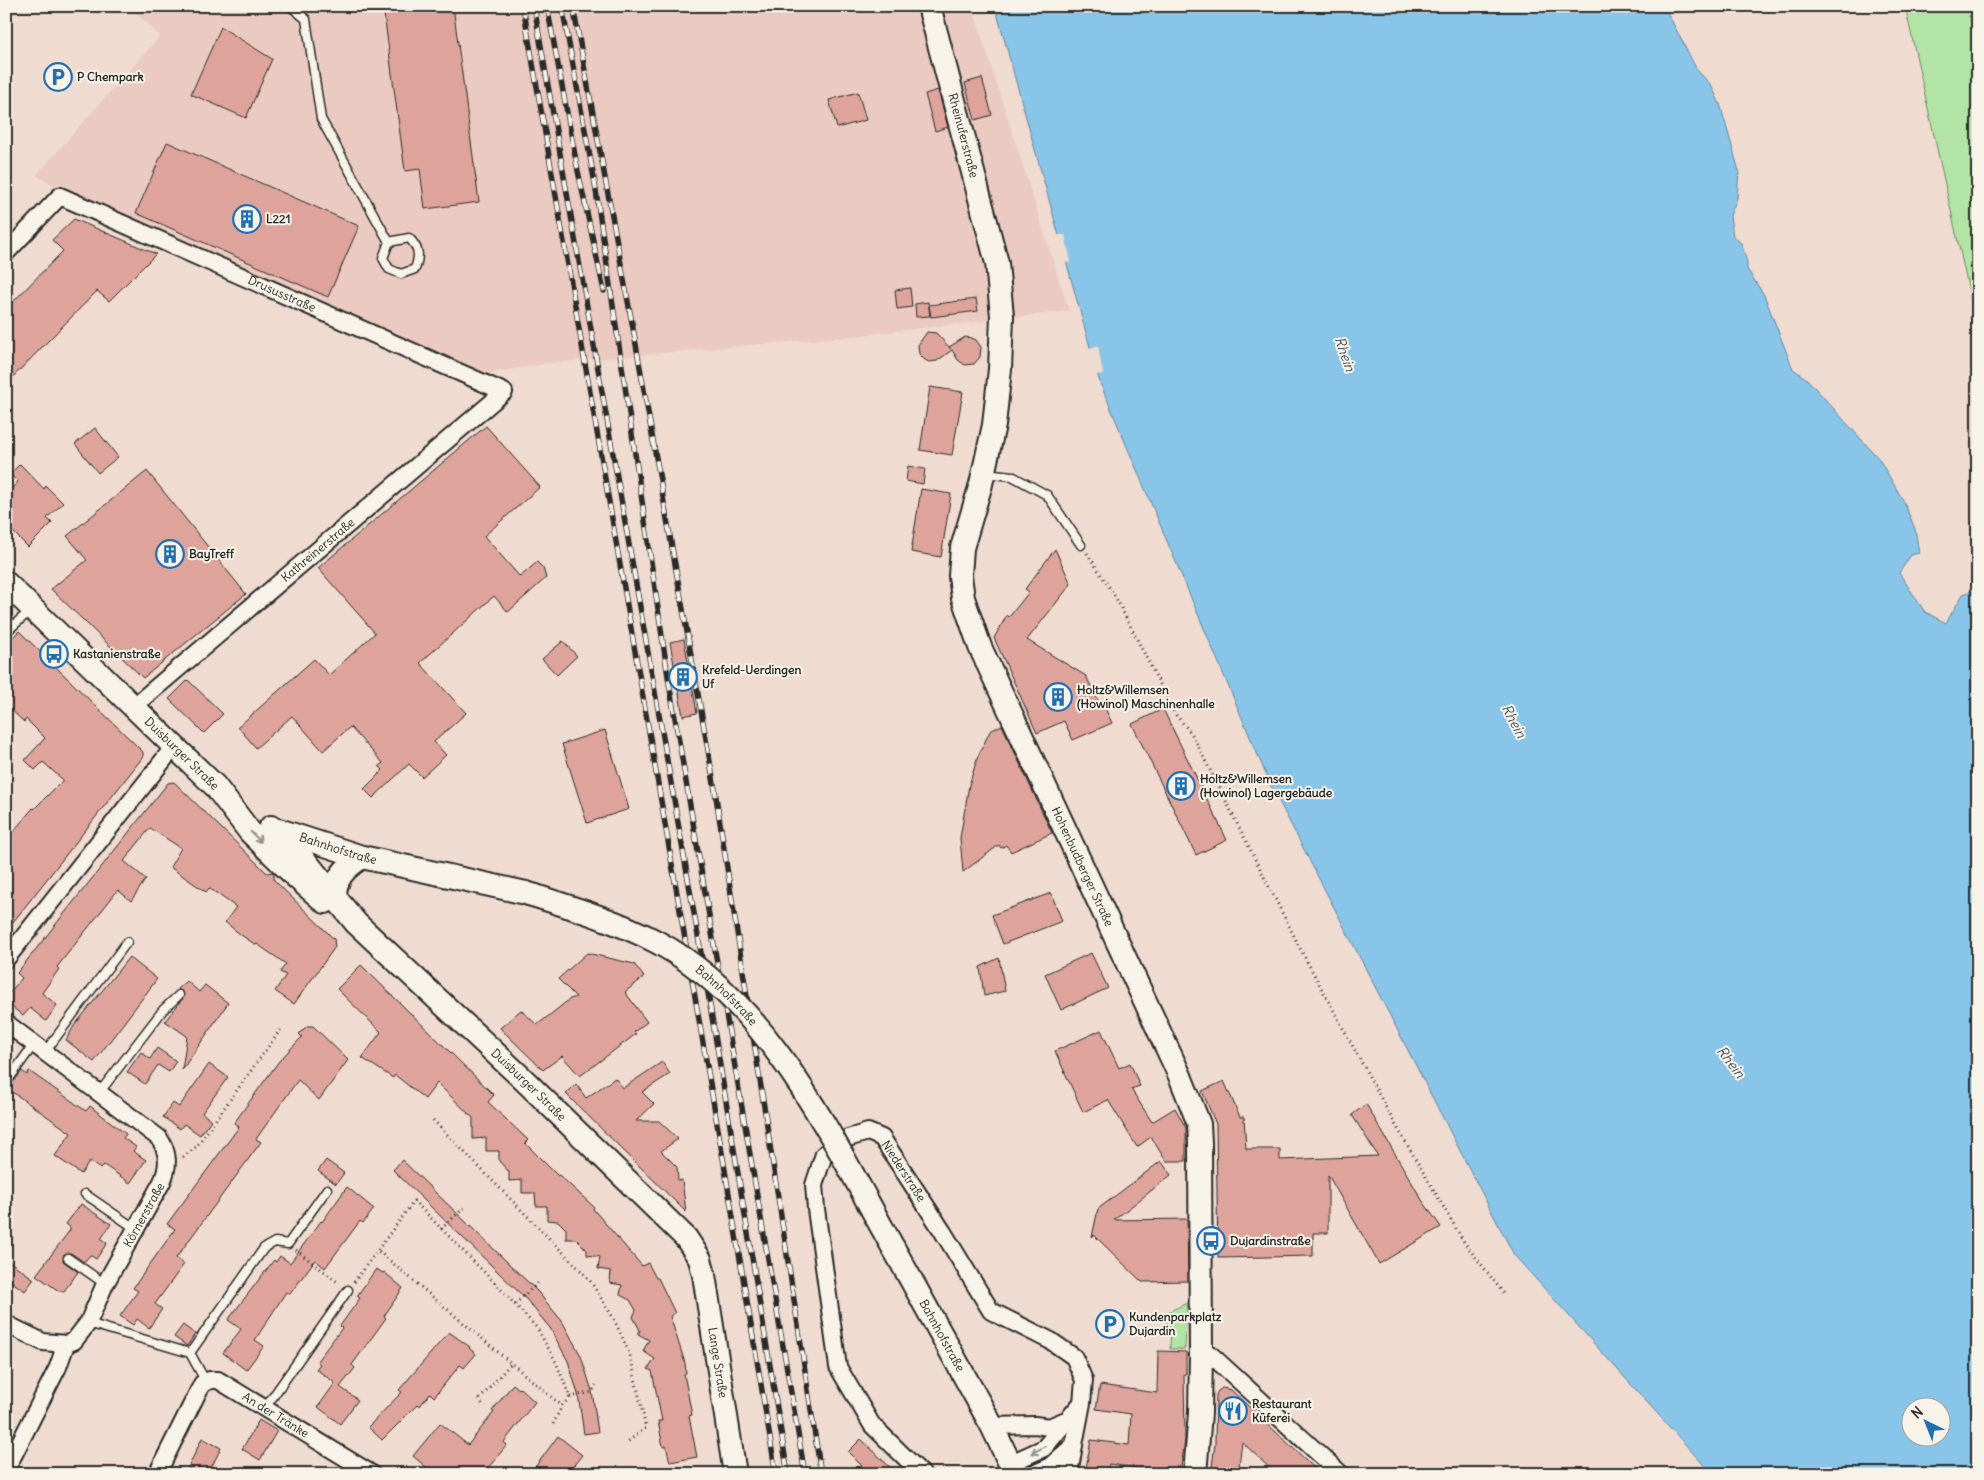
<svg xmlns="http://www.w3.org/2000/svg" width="1984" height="1480" font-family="Delius,sans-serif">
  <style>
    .built { fill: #ebcac1 }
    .green { fill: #b1e4a5; stroke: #6e8868 }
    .water { fill: #88c5e8; stroke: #63879c; fill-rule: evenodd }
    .pier { fill: #f0dbd1 }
    .building { fill: #dea49b; stroke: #2b2b2b }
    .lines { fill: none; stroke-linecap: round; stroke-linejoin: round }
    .lane-casing { stroke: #2b2b2b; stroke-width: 11 }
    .street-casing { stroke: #2b2b2b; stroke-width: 20 }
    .secondary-casing { stroke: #2b2b2b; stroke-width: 26 }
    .path { stroke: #2b2b2b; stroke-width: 3; stroke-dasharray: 1 4; stroke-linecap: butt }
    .lane { stroke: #f7f3e8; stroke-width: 8 }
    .street { stroke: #f7f3e8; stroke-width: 16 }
    .secondary { stroke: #f7f3e8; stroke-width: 22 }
    .rail-casing { stroke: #2b2b2b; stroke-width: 5.5 }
    .rail { stroke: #f7f3e8; stroke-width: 4; stroke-dasharray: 11; stroke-linecap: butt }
    .secondary-bridge-casing { stroke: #2b2b2b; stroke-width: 26; stroke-linecap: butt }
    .secondary-bridge { stroke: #f7f3e8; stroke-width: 22 }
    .oneway { stroke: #918f8a }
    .labels { text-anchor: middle; stroke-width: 4; stroke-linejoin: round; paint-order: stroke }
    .poi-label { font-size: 12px; font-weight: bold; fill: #2b2b2b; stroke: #f7f3e8; text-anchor: start }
    .street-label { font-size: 12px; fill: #2b2b2b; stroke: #f7f3e8 }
    .water-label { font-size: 14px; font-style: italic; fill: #475964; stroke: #f7f3e8 }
  </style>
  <rect width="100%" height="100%" fill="#f0dbd1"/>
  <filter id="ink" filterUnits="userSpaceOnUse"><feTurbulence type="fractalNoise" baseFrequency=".02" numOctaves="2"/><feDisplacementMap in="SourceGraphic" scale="10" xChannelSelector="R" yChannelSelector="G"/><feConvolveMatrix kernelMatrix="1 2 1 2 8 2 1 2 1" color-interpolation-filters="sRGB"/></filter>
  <g filter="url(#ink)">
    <path class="built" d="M129,6H972L1069,311L844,337L549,363L490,373L486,383L97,210L36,175L160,36Z"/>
    <path class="green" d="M1905,6H1978V331Z
      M1187,1303L1185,1349H1170L1171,1327L1166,1323L1168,1312Z"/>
    <path class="water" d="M995,6H1664L1697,70L1711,85L1720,104L1739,171L1737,198L1730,216L1733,236L1741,243L1747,262V269L1764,295L1793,369L1807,379L1879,459L1903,500L1915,529L1919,553L1911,555L1899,573L1925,612L1946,623L1963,594L1971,591L1978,595V623L1974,638L1978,656V1474H1712L1514,1255L1270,784L1100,383ZM1912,1408H1942V1438H1912Z"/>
    <path class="pier" d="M1057,235H1065L1071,262L1064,263Z
      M1098,346L1103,374L1096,375L1088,348Z"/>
    <path class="building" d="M383,6H453L479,202L425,209L420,169L405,171Z
      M221,27L272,59L246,118L191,94Z
      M982,78L992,115L975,120L965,83Z
      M938,90L948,127L935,131L925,94Z
      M858,92L866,120L837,128L829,100Z
      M167,142L359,226L328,297L136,213Z
      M74,219L156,254L109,301L97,291L6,384V309L63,251L52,240Z
      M910,288L912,307L897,309L895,290Z
      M976,299L978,311L931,317L929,305Z
      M928,302L930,316L916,317L915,304Z
      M927,332L936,333L951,349L949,347L965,337L972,338L976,340L981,347L980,357L974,364L965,365L958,360L952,350L937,361L929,362L925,360L919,354L918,345Z
      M930,387L963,392L952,455L920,450Z
      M486,426L540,487L484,536L520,577L537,562L543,568L546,578L508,612L494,596L420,663L466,713L434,742L446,755L422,777L409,764L373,798L364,789L383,770L379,766L383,763L350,727L323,751L292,716L256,748L238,727L314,659L329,675L375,633L318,568Z
      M95,428L118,457L98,473L75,444Z
      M20,464L44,489L46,486L63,503L47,518L52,523L28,547L6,525V494L18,482L10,474Z
      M908,466L925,469L923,484L906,481Z
      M147,471L246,594L143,678L51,589L87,560L67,536Z
      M921,489L951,494L941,557L911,552Z
      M1055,549L1071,584L1027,640L1086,676L1100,705L1103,704L1112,723L1073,740L1064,721L1037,733L994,638L1007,615L1009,617L1029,592L1025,589Z
      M19,631L143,752V757L6,931V829L12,833L33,808L34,809L63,780L43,762L35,770L25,760L45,738L26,719L24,722L6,705V644Z
      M684,639L697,713L683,716L670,642Z
      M563,641L577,656L557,675L542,659Z
      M188,680L223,714L204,733L169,699Z
      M1163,709L1227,840L1196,855L1132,724Z
      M1002,725L1052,833L1011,852L1006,845L1001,848L999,845L963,872L960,838L969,785L978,756L990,731Z
      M605,730L629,809L587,823L562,744Z
      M174,782L267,873L272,872L274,874V880L334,939L335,947L294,1004L275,991L286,975L280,972L286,964L257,944L256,945L241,935L225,922L236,907L209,888L206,892L170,867L181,848L150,828L124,861L146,879L131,901L118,890L57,967L59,969L42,993L57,1005L46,1021L30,1008L23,1016L6,1002V997L22,978L17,973L168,783Z
      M1051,893L1062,921L1003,944L992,915Z
      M587,953L634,964L644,977L625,992L647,1022L634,1032L636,1034L580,1076L562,1056L543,1070L500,1028L521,1010L537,1025L570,999L576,997L558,979Z
      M1091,953L1108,988L1061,1010L1045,974Z
      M129,957L157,979L94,1062L66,1040L74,1026Z
      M999,958L1005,991L984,996L980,967Z
      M361,965L494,1095L488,1102L528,1140L525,1143L558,1176L559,1175L594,1207L593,1209L642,1266L648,1263L656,1278H658L675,1313L670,1316L685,1363L686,1373L684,1374L692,1415L689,1416L697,1457L670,1462L666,1446L663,1447L658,1421H662L652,1371L648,1369L655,1359L643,1351L649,1340L638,1334L640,1330L633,1317L636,1310L630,1300L620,1295L622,1285L610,1283L611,1271L598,1269L600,1257L587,1255V1250L576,1239H566V1229L558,1221L547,1220V1206H536L535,1193H522V1180L509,1181V1172L499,1161V1151H486V1138L473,1139V1118L437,1083L425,1099L395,1075L393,1078L362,1058L381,1032L337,989Z
      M187,981L199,992L205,985L228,1003L182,1070L187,1036L165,1021L184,997L183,992L178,989Z
      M307,1026H313L348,1060L319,1100L298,1080L256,1139L261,1142L176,1258L184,1264L155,1304L162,1309L149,1328L137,1319L133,1325L120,1316L138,1291L133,1288L175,1229L167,1224L239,1127L234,1123L279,1061L302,1037L299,1034Z
      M1101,1030L1119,1068L1130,1063L1140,1086L1131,1089L1152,1122L1175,1108L1186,1128V1161H1166L1151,1137L1137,1147L1108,1100L1083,1112L1055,1051Z
      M157,1048L176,1061L169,1072L158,1065L145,1084L127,1072L141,1052L150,1059Z
      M662,1062L670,1074L642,1092L654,1104L636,1121H659L678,1139L661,1151L677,1167L678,1181L682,1180L686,1212L566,1094L576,1084L586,1098L615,1078L623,1088Z
      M209,1064L228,1077L202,1113L211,1120L200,1135L184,1124L180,1129L163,1117L173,1103L179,1107Z
      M22,1071L27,1075L29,1071L86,1111L90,1106L126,1134L123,1138L136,1147L133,1151L146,1160L130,1183L104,1165L101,1169L90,1161L81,1174L55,1156L71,1133L8,1089Z
      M1224,1081L1240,1117H1244L1246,1149H1280V1160L1378,1156L1352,1115L1366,1104L1422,1200L1441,1227L1379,1264L1328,1175V1233H1313V1256L1218,1258L1216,1124L1202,1091Z
      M326,1160L344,1173L336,1184L318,1171Z
      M402,1160L537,1291L562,1321L581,1356L592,1391L598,1432L584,1434L578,1394L568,1361L550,1328L526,1299L393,1170Z
      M1161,1161L1171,1175L1114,1220L1187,1219L1188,1281L1142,1282L1094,1235L1092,1237L1098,1209Z
      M347,1187L374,1209L363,1223L360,1221L325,1268L315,1260L290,1294L286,1292L255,1340L264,1346L246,1370L223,1353L241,1329L228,1320L274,1260L276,1262L280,1256L290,1263L321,1221L322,1222Z
      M81,1204L111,1224L101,1239L107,1243L96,1259L90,1255L84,1262L71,1253L64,1254L63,1261L78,1272L64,1291H59L36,1275L70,1230V1227L66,1224Z
      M6,1259L34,1279L25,1291L6,1278Z
      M376,1269L383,1273L384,1272L403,1288L384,1316L386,1318L352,1365L355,1368L340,1387L358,1400L340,1424L318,1407L335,1383L316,1369L320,1364L317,1361L342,1328L340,1326L360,1298L357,1296Z
      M183,1325L195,1334L187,1346L174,1337Z
      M449,1332L470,1347L469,1348L476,1354L464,1368L460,1365L434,1397L430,1393L420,1406L418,1404L382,1440L368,1427L402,1392L399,1390Z
      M1158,1351L1186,1352V1374H1184L1185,1440L1180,1474L1109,1464L1107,1474H1085L1091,1440L1129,1445L1131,1414L1096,1409L1100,1385L1157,1393Z
      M513,1384L519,1389L520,1388L535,1402L504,1442L507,1445L483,1474H434L413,1456L440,1423L468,1445L494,1412L492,1411Z
      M1222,1388L1231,1390L1321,1474H1276L1242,1442L1238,1474H1211L1215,1444L1216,1395L1218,1391Z
      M259,1420L277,1431L260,1460L242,1449Z
      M558,1436L582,1455L567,1474H530Z
      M202,1438L221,1448L208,1474H200L188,1468Z
      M861,1439L897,1474H870L848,1452Z"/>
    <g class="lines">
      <defs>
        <path id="lane" d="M290,6L306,19L321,119L389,242
          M409,238C419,248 420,255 415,269L401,274L389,269L383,258L389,242Z
          M985,473L1012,476L1047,495L1081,545
          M6,632L31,610
          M45,1052L127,942
          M6,1083L34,1044
          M99,1093L163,1010L179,995
          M85,1194L136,1229
          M68,1258L105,1284
          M88,1323L190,1353L206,1382
          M190,1353L264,1248L275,1242L288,1244L327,1189
          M265,1408L348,1290"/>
        <g id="street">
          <path id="s1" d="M6,253L60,196L504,392L133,707"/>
          <path d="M6,959L173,748"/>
          <path d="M6,1023L159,1138C169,1153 169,1166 162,1182L105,1284L88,1323L74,1341L66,1344L43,1342L6,1324"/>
          <path d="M1201,1353L1210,1354L1341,1474"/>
          <path d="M992,1426L1035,1425L1049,1427L1066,1420"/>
          <path d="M1011,1463L1044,1448L1079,1406"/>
          <path d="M6,1470L58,1367L66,1344"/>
          <path id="s2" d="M157,1474L202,1384L210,1380H218L372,1474"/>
          <path id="s3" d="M922,1474L872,1425L838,1367L816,1209L814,1185L824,1154L848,1138L868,1132L882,1138L943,1232L991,1311L1051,1341L1074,1357L1084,1380L1082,1403L1074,1445L1049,1467L1033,1474"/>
          <path d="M1069,1474L1074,1445"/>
        </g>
        <g id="secondary">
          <path id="s4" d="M929,6L997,263L1002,316L1000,369L994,425L981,484L962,548L960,576L963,598L980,647L1180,1076L1199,1124L1200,1143L1201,1353L1200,1413L1195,1474"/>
          <path id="s5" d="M6,583L215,786L250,832L297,878L325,902"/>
          <path id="s6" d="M271,827L307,863L356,923L523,1079L686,1238L700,1259L704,1275L735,1474"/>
          <path id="s7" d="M279,830L362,857L526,893"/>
          <path d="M335,899C334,878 345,868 362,857"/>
          <path id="s8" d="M894,1249L992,1426L1015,1474"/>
        </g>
      </defs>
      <use href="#lane" class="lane-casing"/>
      <use href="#street" class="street-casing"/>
      <use href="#secondary" class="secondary-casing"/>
      <path class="path" d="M1968,6L1978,51
        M1087,553L1116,598L1175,714L1192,734L1303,954L1391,1117L1464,1242L1504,1294
        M433,1120L589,1279L614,1319L630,1355L646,1428L626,1443
        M183,1157L196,1147L281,1029
        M441,1229L464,1208
        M296,1250L339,1283
        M354,1282L414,1201L494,1282L537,1328L556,1362L570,1397L562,1406L377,1250
        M515,1304L539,1282
        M570,1397L592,1392L596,1385
        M482,1404L480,1399L511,1363
        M553,1424L562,1406"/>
      <use href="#lane" class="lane"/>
      <use href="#street" class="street"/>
      <use href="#secondary" class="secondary"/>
      <defs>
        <path id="rail" d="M523,6L723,1158L776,1474
          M534,6L706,981L788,1474
          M547,6L578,171L604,291
          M562,6L595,184L669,683L805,1474
          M573,6L635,339L714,784L821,1474"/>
      </defs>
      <use href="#rail" class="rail-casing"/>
      <use href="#rail" class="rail"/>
      <defs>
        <g id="secondary-bridge">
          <path id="s9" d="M526,893C570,907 615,920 657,942C771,1003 832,1140 894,1249"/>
        </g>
      </defs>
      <use href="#secondary-bridge" class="secondary-bridge-casing"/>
      <use href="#secondary-bridge" class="secondary-bridge"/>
    </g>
    <defs><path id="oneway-shaft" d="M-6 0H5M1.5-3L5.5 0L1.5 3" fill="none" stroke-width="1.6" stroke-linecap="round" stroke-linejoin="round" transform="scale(1.25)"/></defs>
    <g class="oneway">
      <use href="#oneway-shaft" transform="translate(256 837) rotate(45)"/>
      <use href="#oneway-shaft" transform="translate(1038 1450) rotate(152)"/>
    </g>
  </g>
  <defs>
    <symbol id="parking-ring" viewBox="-11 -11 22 22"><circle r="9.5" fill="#f7f3e8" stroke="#1f6fb2" stroke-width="1.5"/><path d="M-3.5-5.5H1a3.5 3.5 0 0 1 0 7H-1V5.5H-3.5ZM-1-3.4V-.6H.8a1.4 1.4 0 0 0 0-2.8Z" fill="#1f6fb2"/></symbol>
    <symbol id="building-ring" viewBox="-11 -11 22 22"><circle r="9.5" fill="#f7f3e8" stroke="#1f6fb2" stroke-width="1.5"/><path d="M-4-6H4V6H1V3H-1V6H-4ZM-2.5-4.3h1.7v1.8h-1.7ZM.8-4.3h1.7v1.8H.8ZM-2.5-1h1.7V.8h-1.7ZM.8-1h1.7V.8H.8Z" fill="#1f6fb2"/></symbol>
    <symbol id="bus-ring" viewBox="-11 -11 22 22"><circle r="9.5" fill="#f7f3e8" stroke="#1f6fb2" stroke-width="1.5"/><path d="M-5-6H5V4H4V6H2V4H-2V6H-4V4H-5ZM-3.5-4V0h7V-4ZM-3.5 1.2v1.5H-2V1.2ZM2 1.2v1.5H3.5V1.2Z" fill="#1f6fb2"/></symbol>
    <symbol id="restaurant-ring" viewBox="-11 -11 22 22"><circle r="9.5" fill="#f7f3e8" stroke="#1f6fb2" stroke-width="1.5"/><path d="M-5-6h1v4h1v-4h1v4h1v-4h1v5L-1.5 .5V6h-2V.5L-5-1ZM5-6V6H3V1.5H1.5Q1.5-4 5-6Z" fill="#1f6fb2"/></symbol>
  </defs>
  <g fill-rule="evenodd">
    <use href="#parking-ring" x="42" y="61" width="32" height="32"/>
    <use href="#building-ring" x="231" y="203" width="32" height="32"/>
    <use href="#building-ring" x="154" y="538" width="32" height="32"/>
    <use href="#bus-ring" x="38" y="638" width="32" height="32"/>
    <use href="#building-ring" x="667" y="661" width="32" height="32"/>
    <use href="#building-ring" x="1042" y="681" width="32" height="32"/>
    <use href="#building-ring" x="1165" y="770" width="32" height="32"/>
    <use href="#bus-ring" x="1195" y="1225" width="32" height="32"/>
    <use href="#parking-ring" x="1094" y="1308" width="32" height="32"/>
    <use href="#restaurant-ring" x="1217" y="1395" width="32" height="32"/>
  </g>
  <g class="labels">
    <g class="poi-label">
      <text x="77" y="81">P Chempark</text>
      <text x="266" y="223">L221</text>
      <text x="189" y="558">BayTreff</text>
      <text x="73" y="658">Kastanienstraße</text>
      <text x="702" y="674">Krefeld-Uerdingen<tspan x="702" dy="14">Uf</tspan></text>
      <text x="1077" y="694">Holtz&amp;Willemsen<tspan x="1077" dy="14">(Howinol) Maschinenhalle</tspan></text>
      <text x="1200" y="783">Holtz&amp;Willemsen<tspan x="1200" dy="14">(Howinol) Lagergebäude</tspan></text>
      <text x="1230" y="1245">Dujardinstraße</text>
      <text x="1129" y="1321">Kundenparkplatz<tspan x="1129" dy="14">Dujardin</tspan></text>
      <text x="1252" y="1408">Restaurant<tspan x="1252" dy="14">Küferei</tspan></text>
    </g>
    <g class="street-label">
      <text dy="4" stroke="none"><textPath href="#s4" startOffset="134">Rheinuferstraße</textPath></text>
      <text dy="4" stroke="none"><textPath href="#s1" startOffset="321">Drususstraße</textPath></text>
      <text transform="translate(318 550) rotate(-40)" y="4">Kathreinerstraße</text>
      <text dy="4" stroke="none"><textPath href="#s5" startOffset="245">Duisburger Straße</textPath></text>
      <text dy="4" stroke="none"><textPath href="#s7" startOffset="62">Bahnhofstraße</textPath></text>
      <text dy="4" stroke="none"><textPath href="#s4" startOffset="900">Hohenbudberger Straße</textPath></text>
      <text dy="4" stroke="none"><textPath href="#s9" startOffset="228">Bahnhofstraße</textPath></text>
      <text dy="4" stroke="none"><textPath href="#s6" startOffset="365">Duisburger Straße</textPath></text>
      <text dy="4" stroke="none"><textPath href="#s3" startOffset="458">Niederstraße</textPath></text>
      <text transform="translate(144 1215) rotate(-61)" y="4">Körnerstraße</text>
      <text dy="4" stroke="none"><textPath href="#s8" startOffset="99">Bahnhofstraße</textPath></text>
      <text dy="4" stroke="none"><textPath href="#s6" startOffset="715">Lange Straße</textPath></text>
      <text dy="4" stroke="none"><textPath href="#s2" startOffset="185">An der Tränke</textPath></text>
    </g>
    <g class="water-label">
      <text transform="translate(1345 354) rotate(71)" y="5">Rhein</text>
      <text transform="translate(1514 721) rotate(62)" y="5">Rhein</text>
      <text transform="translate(1731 1062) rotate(53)" y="5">Rhein</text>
    </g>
  </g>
  <rect width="1984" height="1480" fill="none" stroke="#f7f3e8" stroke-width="25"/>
  <rect x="12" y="12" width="1959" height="1455" fill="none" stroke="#2b2b2b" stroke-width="2" filter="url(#ink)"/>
  <g transform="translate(1926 1422) rotate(317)"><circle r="24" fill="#f7f3e8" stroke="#a5a39c"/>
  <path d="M0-4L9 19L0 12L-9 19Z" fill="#1f6fb2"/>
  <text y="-8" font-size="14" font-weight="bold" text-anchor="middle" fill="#2b2b2b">N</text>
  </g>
</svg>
